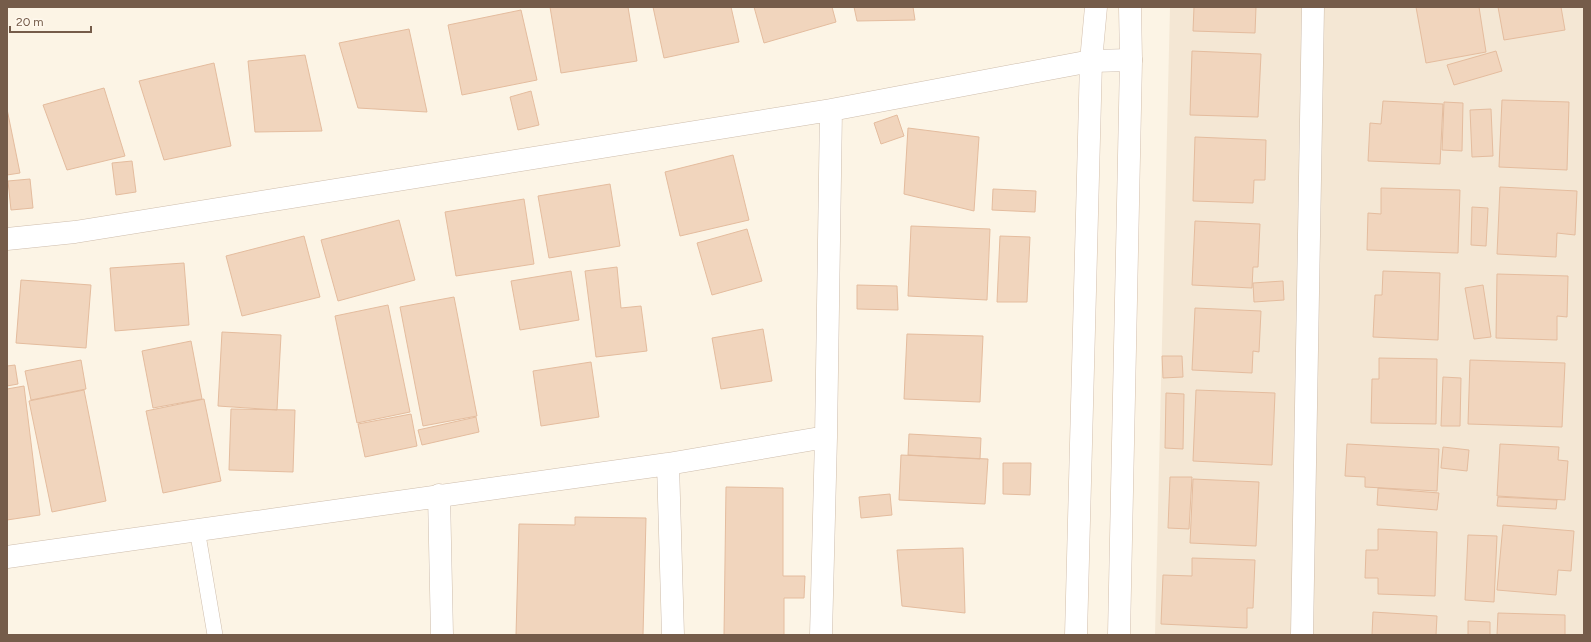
<svg xmlns="http://www.w3.org/2000/svg" width="1591" height="642" font-family="Figtree,sans-serif">
  <style>
    .residential { fill: #f4e7d4 }
    .building { fill: #f1d5bd; stroke: #e4bc9e }
    .lines { fill: none; stroke-linecap: round; stroke-linejoin: round }
    .lane-casing { stroke: #cebdac; stroke-width: 16 }
    .street-casing { stroke: #cebdac; stroke-width: 23 }
    .secondary-casing { stroke: #d3bfac; stroke-width: 23 }
    .lane { stroke: #fff; stroke-width: 15 }
    .street { stroke: #fff; stroke-width: 22 }
    .secondary { stroke: #fff; stroke-width: 22 }
  </style>
  <rect width="100%" height="100%" fill="#fcf4e5"/>
  <path class="residential" d="M1170,7H1584V635H1155Z"/>
  <path class="building" d="M550,7H628L637,61L561,73Z
    M653,7H731L739,42L664,58Z
    M754,7H832L836,22L764,43Z
    M854,7H913L915,20L857,21Z
    M1194,7H1256L1255,33L1193,31Z
    M1416,7H1479L1486,52L1426,63Z
    M1498,7H1561L1565,30L1504,40Z
    M521,10L537,80L462,95L448,25Z
    M409,29L427,112L358,108L339,43Z
    M1192,51L1261,54L1258,117L1190,115Z
    M1496,51L1502,71L1454,85L1447,65Z
    M305,55L322,131L255,132L248,61Z
    M214,63L231,146L164,160L139,81Z
    M104,88L125,156L67,170L43,105Z
    M531,91L539,125L518,130L510,97Z
    M1502,100L1569,102L1567,170L1499,167Z
    M1383,101L1443,104L1440,164L1368,161L1370,123L1381,124Z
    M1444,102L1463,103L1462,151L1442,150Z
    M7,109L20,173L7,175Z
    M1491,109L1493,156L1472,157L1470,110Z
    M897,115L904,136L881,144L874,123Z
    M908,128L979,137L974,211L904,194Z
    M1195,137L1266,140L1265,180H1254L1253,203L1193,201Z
    M733,155L749,220L680,236L665,172Z
    M132,161L136,192L116,195L112,163Z
    M30,179L33,208L11,210L8,181Z
    M610,184L620,246L549,258L538,196Z
    M1500,187L1577,191L1575,235L1557,233L1556,257L1497,254Z
    M1381,188L1460,190L1458,253L1367,250L1368,213L1381,214Z
    M993,189L1036,191L1035,212L992,210Z
    M524,199L534,264L456,276L445,212Z
    M1472,207L1488,208L1486,246L1471,245Z
    M399,220L415,280L338,301L321,240Z
    M1195,221L1260,224L1258,267H1253L1252,288L1192,285Z
    M911,226L990,229L987,300L908,296Z
    M747,229L762,281L712,295L697,243Z
    M304,236L320,297L242,316L226,256Z
    M1000,236L1030,237L1027,302H997Z
    M184,263L189,325L115,331L110,268Z
    M617,267L621,308L641,306L647,351L596,357L585,271Z
    M571,271L579,320L520,330L511,281Z
    M1383,271L1440,273L1438,340L1373,337L1375,295H1382Z
    M1497,274L1568,276L1567,317L1557,316V340L1496,338Z
    M21,280L91,285L86,348L16,343Z
    M1283,281L1284,300L1254,302L1253,283Z
    M857,285L897,286L898,310L857,309Z
    M1483,285L1491,337L1474,339L1465,288Z
    M454,297L477,416L423,426L400,307Z
    M388,305L410,412L357,423L335,316Z
    M1195,308L1261,311L1259,352L1253,351L1252,373L1192,370Z
    M763,329L772,381L721,389L712,338Z
    M222,332L281,335L277,410L218,406Z
    M907,334L983,336L980,402L904,399Z
    M191,341L202,399L153,408L142,351Z
    M1162,356H1182L1183,377L1163,378Z
    M1379,358L1437,359L1436,424L1371,423L1372,379H1379Z
    M81,360L86,389L31,400L25,371Z
    M1470,360L1565,363L1562,427L1468,424Z
    M591,362L599,417L541,426L533,371Z
    M15,365L18,384L7,386V366Z
    M1443,377L1461,378L1460,426H1441Z
    M24,386L40,515L7,520V389Z
    M84,390L106,501L52,512L29,401Z
    M1196,390L1275,393L1272,465L1193,461Z
    M1166,393L1184,394L1183,449L1165,448Z
    M204,399L221,481L163,493L146,411Z
    M231,409L295,410L293,472L229,470Z
    M411,414L417,446L365,457L358,424Z
    M476,417L479,432L422,445L418,430Z
    M909,434L981,438L980,459L908,455Z
    M1347,444L1439,449L1437,491L1365,487V477L1345,476Z
    M1500,444L1559,447L1558,460L1568,461L1565,500L1497,496Z
    M1443,447L1469,450L1467,471L1441,468Z
    M901,455L988,459L985,504L899,500Z
    M1003,463H1031L1030,495L1003,494Z
    M1170,477H1192L1189,529L1168,528Z
    M1193,479L1259,482L1256,546L1190,543Z
    M726,487L783,488V576H805L804,598H784V635H724Z
    M1378,488L1439,493L1437,510L1377,505Z
    M890,494L892,515L861,518L859,497Z
    M1498,497L1557,500L1556,509L1497,506Z
    M575,517L646,518L643,635H516L519,524L575,525Z
    M1503,525L1574,531L1571,571L1558,570L1556,595L1497,590Z
    M1378,529L1437,532L1435,596L1378,594V578H1365L1366,550H1378Z
    M1468,535L1497,536L1494,602L1465,600Z
    M963,548L965,613L902,606L897,550Z
    M1192,558L1255,560L1253,608H1247V628L1161,624L1163,575L1192,576Z
    M1373,612L1437,616L1436,635H1372Z
    M1498,613L1565,615V635H1497Z
    M1468,621L1490,622V635H1468Z"/>
  <g class="lines">
    <defs>
      <path id="lane" d="M197,529L215,635"/>
      <path id="street" d="M831,110L1091,61L1131,60
        M7,239L75,232L831,110L826,437L821,635
        M668,464L673,635
        M439,495L442,635
        M7,557L668,464L826,437
        M1302,635L1313,7"/>
      <path id="secondary" d="M1076,635L1091,61L1096,7
        M1119,635L1131,60L1130,7"/>
    </defs>
    <use href="#lane" class="lane-casing"/>
    <use href="#street" class="street-casing"/>
    <use href="#secondary" class="secondary-casing"/>
    <use href="#lane" class="lane"/>
    <use href="#street" class="street"/>
    <use href="#secondary" class="secondary"/>
  </g>
  <rect width="1591" height="642" fill="none" stroke="#755c4a" stroke-width="16"/>
  <path d="M10 26v6h81v-6" fill="none" stroke="#755c4a" stroke-width="2"/>
  <text x="16" y="26" font-size="12" fill="#755c4a" stroke="#fff8ec" stroke-width="3" paint-order="stroke">20 m</text>
</svg>
